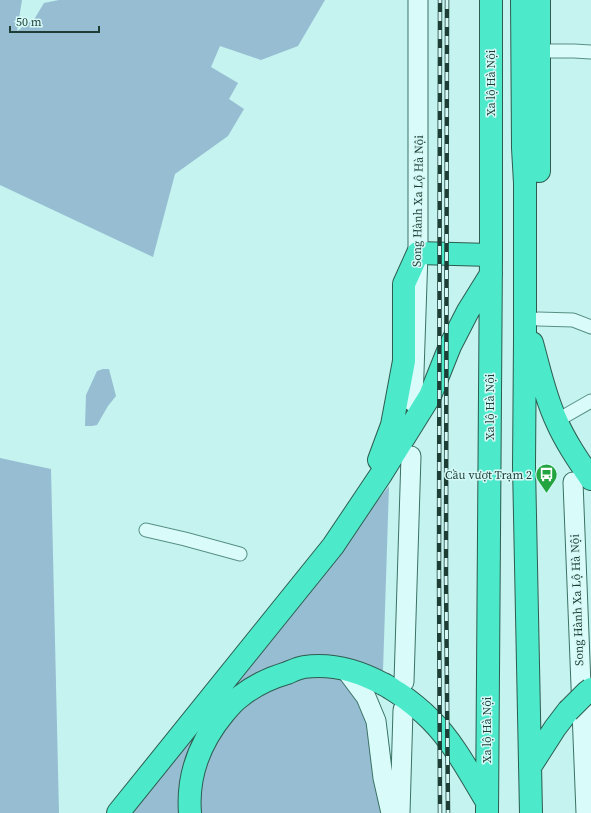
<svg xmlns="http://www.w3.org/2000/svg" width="591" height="813" font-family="'Source Serif 4',serif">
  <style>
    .green { fill: #97bdd2 }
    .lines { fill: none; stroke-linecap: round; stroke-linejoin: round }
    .street-casing { stroke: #589083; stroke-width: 15 }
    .secondary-casing { stroke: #3b7264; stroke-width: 21 }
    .highway-casing { stroke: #2d5d4f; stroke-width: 24 }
    .street { stroke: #d9fcfa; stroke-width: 13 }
    .secondary { stroke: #d9fcfa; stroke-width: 19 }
    .highway { stroke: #4de9cb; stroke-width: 22 }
    .rail-casing { stroke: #1e3e35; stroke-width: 4.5 }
    .rail { stroke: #d5f9f7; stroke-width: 3; stroke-dasharray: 9; stroke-linecap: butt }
    .highway-bridge-casing { stroke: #2d5d4f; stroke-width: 24; stroke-linecap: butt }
    .highway-bridge { stroke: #4de9cb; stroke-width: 22 }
    .labels { text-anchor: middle; stroke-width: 3; stroke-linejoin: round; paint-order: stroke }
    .street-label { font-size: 12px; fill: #1e3e35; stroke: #d5f9f7 }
    .poi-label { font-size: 12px; fill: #1e3e35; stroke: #d5f9f7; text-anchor: end }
  </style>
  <rect width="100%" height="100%" fill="#c4f3f0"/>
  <path class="green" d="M0,0H22L17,31L35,18L44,3L59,0H325L298,46L261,60L220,46L211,67L238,83L229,99L244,109L228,136L175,174L153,257L0,185Z
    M103,369H109L116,396L108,406L97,425L92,426H85L86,395L97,371Z
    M0,458L51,469L59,813H0Z
    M389,486L383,671L355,661L245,684L182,813H127L308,589Z
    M312,676L341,678L369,716L379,778L380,813H199L200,784L205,765L223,731L238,713L253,699L281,683Z"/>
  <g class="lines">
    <defs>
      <path id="street" d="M539,51H574L591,52
        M538,319L573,320L591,327
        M556,421L591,401
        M146,530L185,539L240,554"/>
      <path id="secondary" d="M413,402L418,253V0
        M573,482L586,813
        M345,669L366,697L376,721L383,778L391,813
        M404,682L411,456
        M400,813L403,710"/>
      <path id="highway" d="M522,0L523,148L525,183V339L524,466L531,813
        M539,171V0
        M532,343C539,368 545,397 556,420C565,441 578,460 591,479
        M379,460L392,425L404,361V284L418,253L491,255
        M530,767L555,728L568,711
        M118,813L333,546L382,473L430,396L450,346L468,311L491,274
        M190,813C187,775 200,742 224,713C229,707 235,700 241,696C255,685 270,678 287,673C292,671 298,668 304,667C331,663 359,671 383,684C388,686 393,690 398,693C410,701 421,710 431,720C454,743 470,774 487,802
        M487,813L491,255V0"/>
    </defs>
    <use href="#street" class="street-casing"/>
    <use href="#secondary" class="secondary-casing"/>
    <use href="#highway" class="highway-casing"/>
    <use href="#street" class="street"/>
    <use href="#secondary" class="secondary"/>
    <use href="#highway" class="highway"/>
    <defs>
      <path id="rail" d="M447,0L446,574L448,813
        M440,813L439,573L440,0"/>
    </defs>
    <use href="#rail" class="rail-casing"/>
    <use href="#rail" class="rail"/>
    <defs>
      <path id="highway-bridge" d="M568,711L587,692L591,689"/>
    </defs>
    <use href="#highway-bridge" class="highway-bridge-casing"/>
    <use href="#highway-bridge" class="highway-bridge"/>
  </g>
  <defs>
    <symbol id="bus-pin" viewBox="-11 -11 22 30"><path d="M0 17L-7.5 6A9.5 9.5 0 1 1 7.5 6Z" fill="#22a541" stroke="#d5f9f7"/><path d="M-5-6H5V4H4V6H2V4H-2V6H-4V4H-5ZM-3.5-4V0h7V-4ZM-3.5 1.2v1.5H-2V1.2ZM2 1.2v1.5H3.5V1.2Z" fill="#fff"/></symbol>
  </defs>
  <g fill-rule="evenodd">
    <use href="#bus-pin" x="534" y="462" width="25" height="34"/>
  </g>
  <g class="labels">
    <g class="street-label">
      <text transform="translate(491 83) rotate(-90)" y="4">Xa lộ Hà Nội</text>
      <text transform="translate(418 201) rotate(-89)" y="4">Song Hành Xa Lộ Hà Nội</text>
      <text transform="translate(490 407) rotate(-90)" y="4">Xa lộ Hà Nội</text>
      <text transform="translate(577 600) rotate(-92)" y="4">Song Hành Xa Lộ Hà Nội</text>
      <text transform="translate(487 730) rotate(-90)" y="4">Xa lộ Hà Nội</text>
    </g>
    <g class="poi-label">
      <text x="532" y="479">Cầu vượt Trạm 2</text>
    </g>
  </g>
  <path d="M10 26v6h89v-6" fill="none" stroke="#1e3e35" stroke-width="2"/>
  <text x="16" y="26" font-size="12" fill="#1e3e35" stroke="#d5f9f7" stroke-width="3" paint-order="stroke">50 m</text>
</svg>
